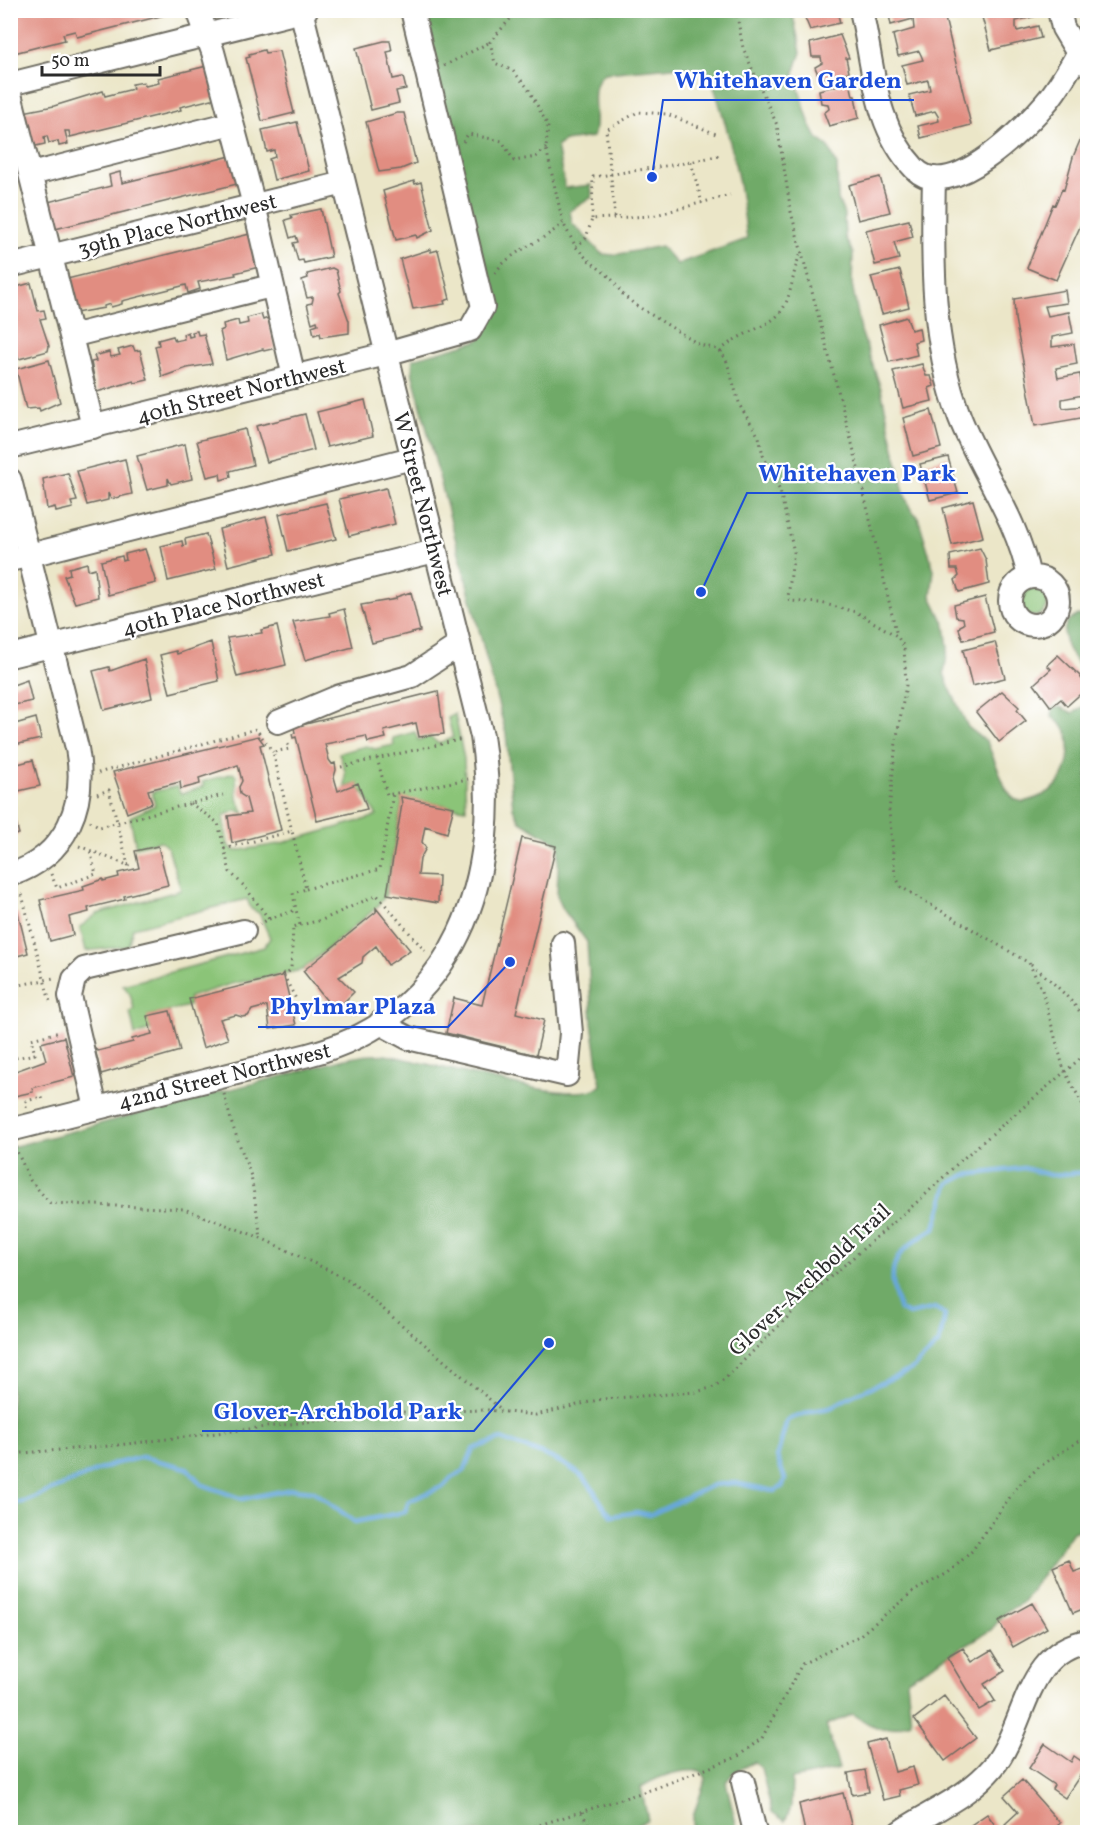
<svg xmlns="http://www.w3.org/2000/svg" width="1098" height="1843" font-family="Vollkorn,serif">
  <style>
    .green { fill: #8bc478; stroke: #5b7852; stroke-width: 1.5 }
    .forest { fill: #70aa68; stroke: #4e6a4a; stroke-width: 1.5; fill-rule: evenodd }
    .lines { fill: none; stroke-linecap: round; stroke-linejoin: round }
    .stream { stroke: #67a8db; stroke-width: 4.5 }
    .building { fill: #e18d81 }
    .minor-casing { stroke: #6e6c62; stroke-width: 26 }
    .path { stroke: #6e6c62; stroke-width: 3; stroke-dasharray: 1.5 4.5; stroke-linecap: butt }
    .minor { stroke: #fff; stroke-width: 22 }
    .labels { text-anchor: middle; stroke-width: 4.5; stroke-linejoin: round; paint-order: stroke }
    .street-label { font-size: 22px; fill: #2b2b2b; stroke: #fff }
    .leader { fill: none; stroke: #1d4ed8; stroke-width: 2 }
    .callout-dot { fill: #1d4ed8; stroke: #fff; stroke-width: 2 }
    .callout-label { font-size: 24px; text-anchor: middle; font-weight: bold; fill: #1d4ed8; stroke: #fff; stroke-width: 4.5; stroke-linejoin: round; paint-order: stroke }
  </style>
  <rect width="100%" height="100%" fill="#fff"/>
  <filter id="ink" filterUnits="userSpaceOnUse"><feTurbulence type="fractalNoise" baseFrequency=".0167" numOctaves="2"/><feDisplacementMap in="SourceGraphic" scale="12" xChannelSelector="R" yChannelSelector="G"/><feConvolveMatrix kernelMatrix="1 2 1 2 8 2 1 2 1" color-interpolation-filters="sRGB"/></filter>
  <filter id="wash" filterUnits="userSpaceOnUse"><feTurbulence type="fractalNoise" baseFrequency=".008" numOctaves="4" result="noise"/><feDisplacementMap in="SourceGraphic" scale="24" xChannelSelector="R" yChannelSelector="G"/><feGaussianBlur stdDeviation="1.35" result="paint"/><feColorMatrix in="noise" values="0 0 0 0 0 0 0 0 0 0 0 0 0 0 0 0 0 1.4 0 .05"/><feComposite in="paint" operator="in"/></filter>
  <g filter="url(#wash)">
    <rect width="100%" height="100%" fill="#ebe6c8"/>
    <path class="green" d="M1018 601a15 15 0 1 1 30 0a15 15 0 1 1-30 0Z
      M455,714L464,759L466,809L401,798L402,804L385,896L376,908L302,970L231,984L189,997V1006L148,1016L151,1030L135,1035L130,1012L134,1009L130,994L123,985L264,947L270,938L259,913L251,909L247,899L133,928L128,946L86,951L80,927L97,914L181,890L168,848L160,841L136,847L130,817L155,805L152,792L177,786L181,794L204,786L202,782L233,773L236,776L237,799L245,814L237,810L223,816L228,845L235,851L279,844L377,816L363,792L360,793L358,784L345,787V771L339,753L366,746L375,749L394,745L393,738L415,732L418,740L430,737L438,743L453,738L448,718Z"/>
    <path class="forest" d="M422,11H792L801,52L794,73L796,80L810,125L817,138L828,146L837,165L838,199L844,214L845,237L853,253L852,284L861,331L881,389L904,493L910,508L918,517L934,570L931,596L945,625L948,648L944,673L947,682L968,727L987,742L1006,789L1014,799L1023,802C1053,795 1067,782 1069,752C1070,733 1067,728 1052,717L1053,708L1060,707L1073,713L1087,704V1527L1073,1532L1022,1603L1007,1611L991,1630L907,1680L911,1722C883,1733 877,1730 853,1714L826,1725L839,1769L792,1779L791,1807L785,1821L772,1812L761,1768L754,1762L734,1772L726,1782L738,1832H693V1816L706,1778L701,1771C680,1769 659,1776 641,1787L648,1820L624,1832H11V1147C103,1124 195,1097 287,1075C316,1068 356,1052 385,1055C422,1059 578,1110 601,1085L592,1023L587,942L563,909L557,896L559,844L520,821L513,808L506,734L412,372L413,359L477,341L483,336L491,311ZM673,67L701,69L710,76C729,128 741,184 747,239L677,264L661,246L614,255L602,254L572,223L570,211L592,197L591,185L565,188L557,146L565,141L593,137C601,116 585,88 605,73Z
      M1078,615L1087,618V676C1076,661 1057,642 1067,622Z"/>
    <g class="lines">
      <path class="stream" d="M10,1503L24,1502L113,1464L142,1457L187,1468L201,1484L242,1499L292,1489L313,1491L355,1522L405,1512L409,1501L444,1486L451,1478L464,1471L473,1449L501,1439C530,1450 562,1458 585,1479C596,1490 600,1506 612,1516L637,1512L650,1515L713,1485L735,1483L774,1491L782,1487L785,1479L777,1457L787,1420L812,1411L830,1408L851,1396L911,1370L939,1343L945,1315L936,1308L909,1314L900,1310C883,1263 896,1252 935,1228L948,1184L965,1175L1024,1168L1050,1175L1088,1172"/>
    </g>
    <g id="blocks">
      <path class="building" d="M25,10H164L165,15L77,37L75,31L63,34L65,40L14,53L10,42V14Z
        M813,10H837L840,23L810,30L805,18Z
        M888,10H943L971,125L921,138L918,126L939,121L938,116L935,111L915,116L909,95L930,90L928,80L907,85L902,65L923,60L921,55L919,51L898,56L893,35L914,29L913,19L891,25Z
        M980,10H1035L1037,16L1016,21V27L1017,31L1038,26L1041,38L991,50Z
        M840,35L849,58H846L849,72L820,79L815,67L822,63L821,57H812L810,43Z
        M384,41H390L392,51L387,52L393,79L403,77L406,89L396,91L399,103L371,110L356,48Z
        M264,50L265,53L279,51L294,113L262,121L246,58L250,57L249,54Z
        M211,65L220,97L180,107L181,110L70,137L69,131H65L68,144L59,146L58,141L49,143L47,136L44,137L45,144L31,147L23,112L54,106L103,91L105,96L133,89L132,84L144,82L145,86L159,83L158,78Z
        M850,82L853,96H855L859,118L829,126L824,113L829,109L828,104L821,103L819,90Z
        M397,113H404L416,163L401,169L379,172L366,122Z
        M297,122L309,171L274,180L269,159L275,157L274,150L267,152L262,130Z
        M1087,124L1088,209L1056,280L1027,268L1053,204L1055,205L1062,189L1064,190L1073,157Z
        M235,155L241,183L51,230L44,203L111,186L109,175L120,172L122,183Z
        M880,177L890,212L858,220L849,185Z
        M414,181L415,184L421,182L433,230L417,238L416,235L396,240L383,191Z
        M321,209L331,257L304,263L303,260L298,261L293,243L298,242L296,236L290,238L285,220L292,218L291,215Z
        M11,218L18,238L10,240V218Z
        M909,220L913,237L894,242L899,259L875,265L866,230Z
        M254,233L263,266L235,273L236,275L198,282L200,289L188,293L186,285L122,301V304L111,307L110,304L104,306V308L70,314L63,280Z
        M431,249V252L438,250L450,299L444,301L445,304L413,309L400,259Z
        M332,268L336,270L341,291L339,293L349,321V333L321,337L320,333L314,335L312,326L318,324L317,321L312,323L307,304L312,303L313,299V297L307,298L302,280L308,278L307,274Z
        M900,270L909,307L882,314L871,277Z
        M15,283L16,287L31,283L38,311L44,310L46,318L40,319L49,346L48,351L19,359L18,356L13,357L10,347V284Z
        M1065,290L1067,303L1045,306L1048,316L1069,312L1073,333L1052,337V347L1074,344L1077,364L1056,368L1058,378L1080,374L1083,395L1062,399V405L1063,408L1085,406L1087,417L1035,426L1015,319L1014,299Z
        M261,314L263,320L268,318L276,348L264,351L263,349L226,360L220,331L224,329L223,324L238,320L239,325L248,323L247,318Z
        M907,317L911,330L919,328L921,340L914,342L917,355L889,362L879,325Z
        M197,331L198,335L204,334L212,364L187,368L162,377L155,346L159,345L158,340L173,336L175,341L184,339L183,334L188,332L189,337L193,336L192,332Z
        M133,346L135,351L140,350L148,380L135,383L134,381L97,392L91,362L96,361L94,356L109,352L111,357L120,355L118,350Z
        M49,360L60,402L40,411L39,408L26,409L16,369Z
        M922,364L926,376H931L934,386L929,388L932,401L903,408L893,371Z
        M365,400L373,436L327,447L317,412Z
        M931,410L941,448L913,456L903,418Z
        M305,414L314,450L267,462L256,426Z
        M245,429L253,465L230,471L231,477L221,480L220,474L207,477L197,441Z
        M185,444L192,479L171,484L168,478V485L147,490L137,456Z
        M948,457L958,493L930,500L920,464Z
        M125,459L132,494L111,499L108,493V500L87,505L77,471Z
        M68,473L77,501L71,502L73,508L56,512L55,507L47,509L43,479Z
        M386,488L395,524L349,536L339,499Z
        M973,500L983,537L952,545L943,508Z
        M326,503L336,539L288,551L279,514Z
        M266,517L276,554L228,566L219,529Z
        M206,534L216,569L168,581L161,546L182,541L183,546L186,545L185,539Z
        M980,548L986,560L989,584L959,592L955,580L959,576L957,569H951L950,555Z
        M145,549L156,583L108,595L101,561L122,556L123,561L126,560L125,554Z
        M87,563L88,570L95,568L98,597L75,603L64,576L70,574L69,568Z
        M411,592L420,631L372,643L361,605L396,599V597Z
        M985,597L994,632L963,640L959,629L960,626L964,624L963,618L956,617L954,605Z
        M344,609L353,647L305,660L293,622L330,616L329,613Z
        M277,626L286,665L237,677L227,638L262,633L261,630Z
        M211,642L219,681L170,693L160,655L176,651L177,654Z
        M995,642L1005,678L972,686L963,650Z
        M1058,655L1080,676L1087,688L1067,706L1061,699L1051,707L1034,684L1051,669L1047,665Z
        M144,659L152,698L104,710L93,671L109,667L110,671Z
        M27,680L32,701L10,706V686Z
        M438,691L444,734L419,737L416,723L384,731L386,738L368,742L366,736L325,744L329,760L332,764L335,763L336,770L334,777L338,791L358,783L367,809L317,821L296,737L293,738L292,734L295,733L294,727Z
        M1002,691L1019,707L1017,710L1026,721L999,742L976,712Z
        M15,712V724L36,718L41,739L10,746V713Z
        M258,736L264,744L260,745L281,830L232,843L228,816L250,813L246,798L240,794L239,787L242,781L238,765L199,778L200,784L181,789L180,782L148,790L152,803L127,813L113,772Z
        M33,760L40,786L10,793V766Z
        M401,797L454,807L447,833L425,826L422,842L426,848L420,859L418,875L439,876L438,903L387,894L402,804Z
        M10,802L19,834L10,836Z
        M522,838L556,846L516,1013L544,1020L536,1055L446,1033L454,998L482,1005Z
        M158,846L168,885L124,896L125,899L88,908L89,912L69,917L73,935L50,941L40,900L84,890L83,886L103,879V881L119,877L118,873L139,868L135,851Z
        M376,908L410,950L388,965L376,946L363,957L362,963L339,977L354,992L335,1011L303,971L376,912Z
        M18,913L28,953L10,958V915Z
        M283,973L296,1025L270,1029L267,1006L252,1010L248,1016L242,1017L236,1015L220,1019L228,1039L203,1048L189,999L281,976Z
        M170,1011L180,1051L101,1074L95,1049L98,1051L133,1042L132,1039L152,1034L147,1016Z
        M64,1037L74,1077L32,1088L33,1092L10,1097V1073L46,1060L41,1043Z
        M1069,1560L1074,1572L1088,1567V1607L1073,1613L1053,1567Z
        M1032,1603L1047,1628L1013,1647L999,1621Z
        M963,1648L972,1662L992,1650L1005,1671L984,1684L995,1701L979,1710L947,1657Z
        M944,1696L976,1738L945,1761L914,1719Z
        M886,1739L895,1772L913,1767L918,1785L899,1790L900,1796L883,1800L867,1744Z
        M1045,1744L1071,1762L1074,1756L1087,1765L1065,1798L1052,1789L1054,1785L1029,1768Z
        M865,1770L869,1792L852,1795L848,1773Z
        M1022,1780L1060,1823L1052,1832H1013L1005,1824L1018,1812L1004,1796Z
        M843,1793L853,1832H805L799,1804Z
        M987,1814L1000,1832H976L971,1825Z"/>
    </g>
  </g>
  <g filter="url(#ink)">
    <use href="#blocks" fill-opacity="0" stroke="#6e6c62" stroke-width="1.5"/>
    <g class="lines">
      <defs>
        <path id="minor" d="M198,10L213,52L254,205L294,377
          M861,10C874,65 873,125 915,169C950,205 1027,126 1049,99C1064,80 1075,58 1088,37
          M1059,10L1063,28L1084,63
          M10,84L306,10
          M10,94L71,336
          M31,174L232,123
          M934,178C932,258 931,343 960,418C982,473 1017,518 1029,577
          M10,266L344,183
          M93,427L71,336L271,286
          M10,447L386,354L470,330L483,307L412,10
          M10,480L77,748C87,803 68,856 10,875
          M10,560L412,458
          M1010 601a24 24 0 1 1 48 0a24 24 0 1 1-48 0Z
          M10,656L435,551
          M278,722L340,696L412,676L459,645
          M380,1023L408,1038L567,1075L571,1033L563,943
          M96,1108L70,996L74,979L84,969L244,931
          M10,1130L308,1055C458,1016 503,875 482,736L301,10
          M743,1782L755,1832
          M900,1832C931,1811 968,1797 993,1767C1027,1725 1024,1651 1088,1641"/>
      </defs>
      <use href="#minor" class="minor-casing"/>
      <path class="path" d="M518,10L490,42L495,63L513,71L528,88L548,126L546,148L563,223L576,247L587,259L610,277L624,296L637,306L700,345L717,349L726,359L740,406L759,437L763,455L780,491L794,552L788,597L790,601L821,603L856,612L897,636L904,647L906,685L896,742L889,811L895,875L901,887L1029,963L1042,990L1064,1070L1088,1114
        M736,10L743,48L777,125L791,212L855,455L897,636
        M444,66L490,42
        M463,142L468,134L502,141L514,161L536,157L546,148
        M691,162L702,203
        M615,217L606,130L638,112L667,114L716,134
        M592,219L593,177L691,162L720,155
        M576,247L586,238L592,219L652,216L730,195
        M495,273C512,249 542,243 563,223
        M721,352C728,337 766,329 779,314C793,298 791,273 801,253
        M288,744L289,749L273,752L292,831
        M377,758L387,795L468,779
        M341,767L463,739
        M98,773L256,729L273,752
        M97,794L109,790L128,865L131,864
        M190,803L218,823L230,872L245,887L269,919L260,924
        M90,821L100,827L223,795
        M79,846L127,865
        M224,849L292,831L306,889L293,893L296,910
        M51,874L57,888L96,874L90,850
        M306,889L380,869L393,794
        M16,894L22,895L50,1002
        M269,919L296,910L300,925L293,927L291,969L284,976L297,1001
        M300,925L322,920L377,895L425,951
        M1031,964C1052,981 1072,999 1088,1023
        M10,987L54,978
        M10,1059L35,1054L31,1039L60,1032
        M224,1094L232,1124L251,1176L261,1238
        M26,1108V1101L42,1097L43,1102
        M15,1147L30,1180L50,1203L184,1209L261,1238L349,1280L502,1410
        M10,1454L110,1446L323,1420L344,1422L401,1412L488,1410L536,1415L602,1399L696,1392L714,1387L728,1376L812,1293L924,1196L959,1162L1088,1052
        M582,1812L592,1832
        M517,1832L653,1789L737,1757L762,1738L802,1664L859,1636L914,1591L948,1573L972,1551L1017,1487L1039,1467L1088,1435"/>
      <use href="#minor" class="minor"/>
    </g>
  </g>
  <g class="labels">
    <g class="street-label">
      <text transform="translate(177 224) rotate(-14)" y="8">39th Place Northwest</text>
      <text transform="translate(241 390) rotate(-14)" y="8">40th Street Northwest</text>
      <text transform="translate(424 504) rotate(76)" y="8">W Street Northwest</text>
      <text transform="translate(223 603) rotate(-14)" y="8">40th Place Northwest</text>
      <text transform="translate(224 1075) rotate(-14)" y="8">42nd Street Northwest</text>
      <text transform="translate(809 1279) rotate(-43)" y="8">Glover-Archbold Trail</text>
    </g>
  </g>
  <path class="leader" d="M652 177L663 100H914M701 592L747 493H968M510 962L448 1027H258M549 1343L474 1431H202"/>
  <g class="callout-dot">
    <circle cx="652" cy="177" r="6"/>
    <circle cx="701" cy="592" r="6"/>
    <circle cx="510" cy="962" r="6"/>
    <circle cx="549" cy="1343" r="6"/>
  </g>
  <g class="callout-label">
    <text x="788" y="88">Whitehaven Garden</text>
    <text x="857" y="481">Whitehaven Park</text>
    <text x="353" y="1014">Phylmar Plaza</text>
    <text x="338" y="1419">Glover-Archbold Park</text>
  </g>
  <rect width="1098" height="1843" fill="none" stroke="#fff" stroke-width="36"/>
  <path d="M42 66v9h118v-9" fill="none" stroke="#2b2b2b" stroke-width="3"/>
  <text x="51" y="66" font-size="18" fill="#2b2b2b" stroke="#ffffff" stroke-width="4.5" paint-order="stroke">50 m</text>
</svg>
